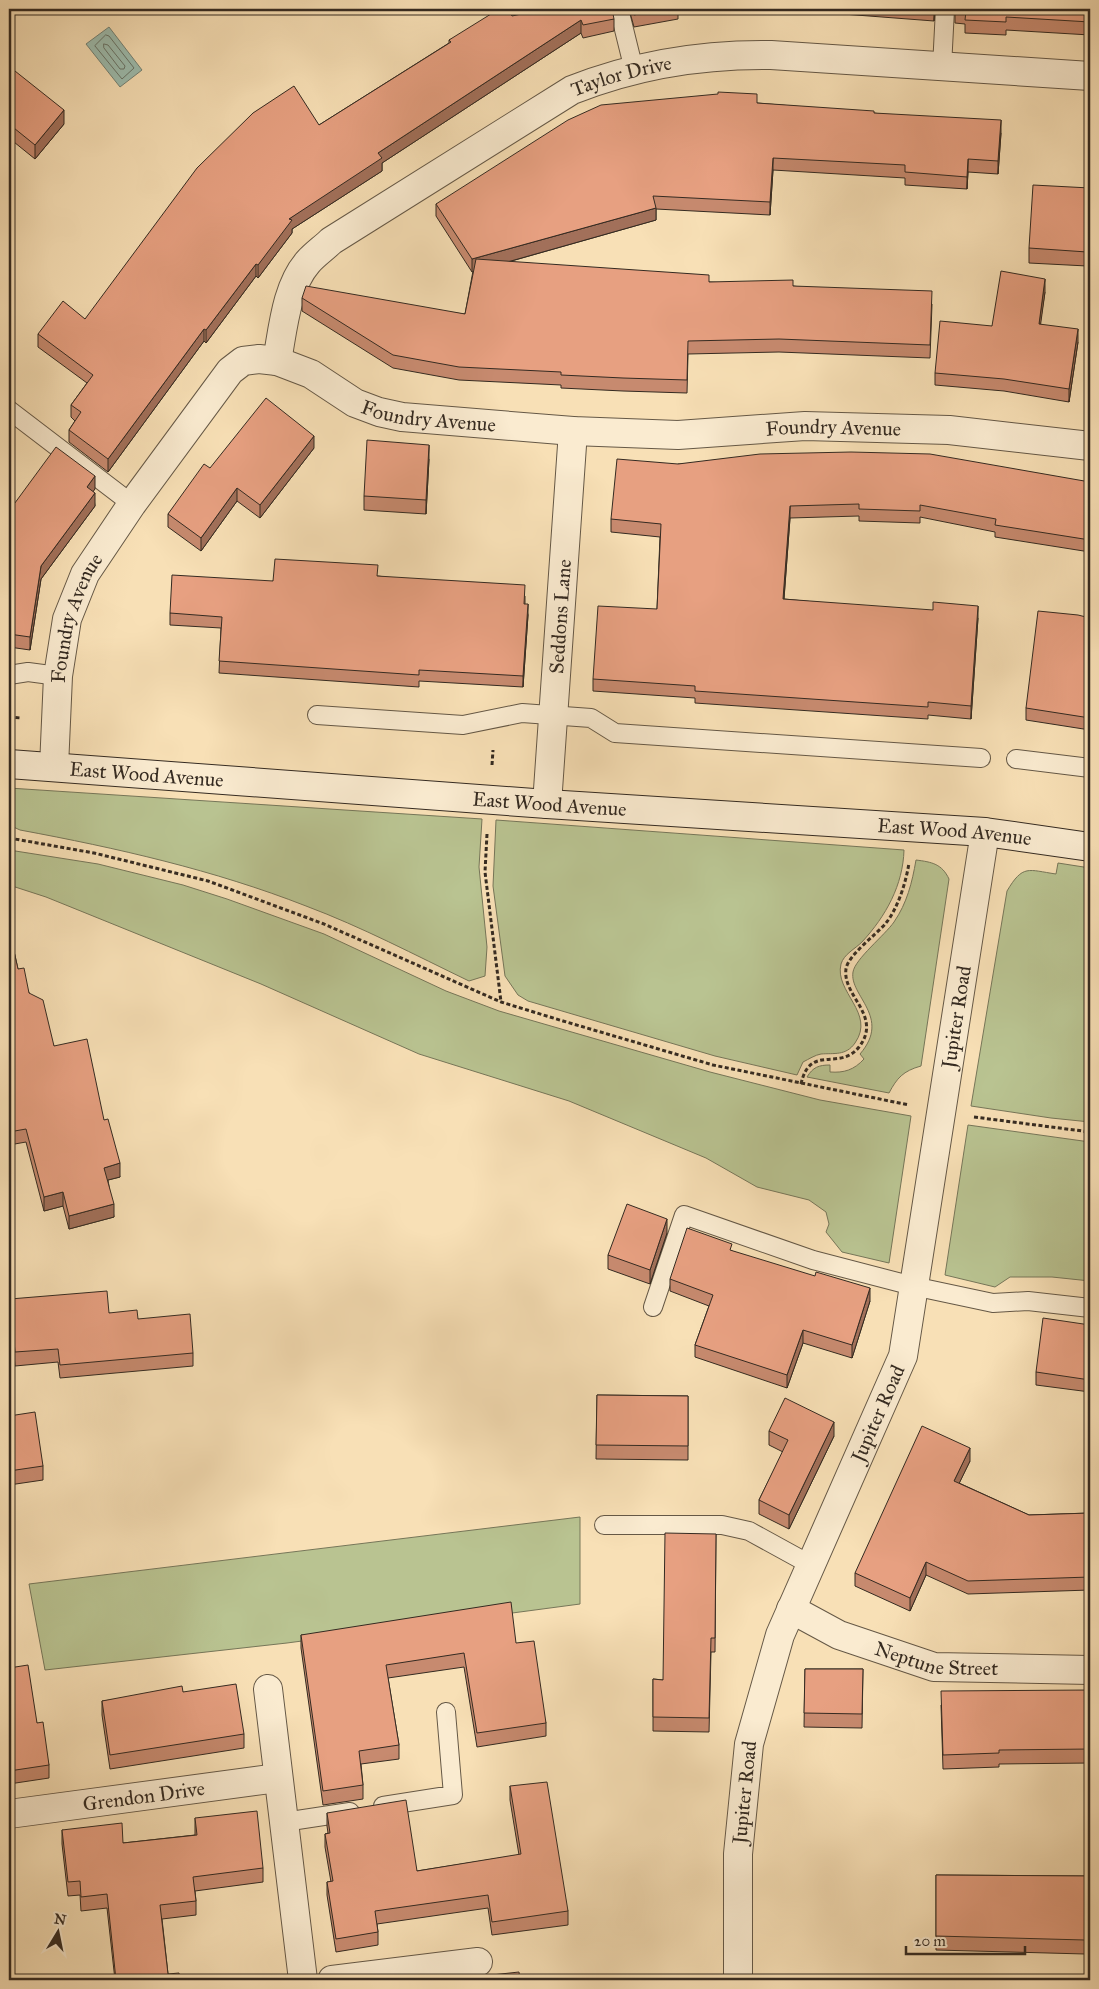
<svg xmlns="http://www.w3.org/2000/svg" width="1099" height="1989" font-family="'IM FELL Great Primer',serif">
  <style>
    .green { fill: #b9c391; stroke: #767659 }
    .water { fill: #9dbdaf; stroke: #738276 }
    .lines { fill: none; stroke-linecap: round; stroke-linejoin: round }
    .shore { stroke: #687468; stroke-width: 1 }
    .lane-casing { stroke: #655846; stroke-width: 20 }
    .street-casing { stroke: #655846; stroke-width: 30 }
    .secondary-casing { stroke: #342a21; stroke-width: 30 }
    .path { stroke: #342a21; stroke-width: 3; stroke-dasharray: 4 2.5; stroke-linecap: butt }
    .lane { stroke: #faebd0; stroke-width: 18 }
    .street { stroke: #faebd0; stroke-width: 28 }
    .secondary { stroke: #faebd0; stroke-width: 28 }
    .wall { fill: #c78a6f; stroke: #342a21 }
    .shaded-wall { fill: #a2705a; stroke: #342a21 }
    .building { fill: #e7a081; stroke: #342a21 }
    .labels { text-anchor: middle; stroke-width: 4.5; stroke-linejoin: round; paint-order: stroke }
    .street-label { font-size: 20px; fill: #342a21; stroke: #faebd0 }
  </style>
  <rect width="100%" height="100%" fill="#f8e0b6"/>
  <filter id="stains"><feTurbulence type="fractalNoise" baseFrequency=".004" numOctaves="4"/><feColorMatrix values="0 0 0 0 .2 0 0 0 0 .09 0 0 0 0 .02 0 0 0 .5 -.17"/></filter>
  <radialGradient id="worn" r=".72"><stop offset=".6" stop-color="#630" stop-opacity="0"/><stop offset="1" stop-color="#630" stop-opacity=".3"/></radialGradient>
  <path class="green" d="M9,788L482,819L479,867L487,947L485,976L469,981C415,955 362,927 306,906C214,870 117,848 20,830L9,825Z
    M496,820L904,850C903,885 886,916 862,942C855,949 844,954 841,964C834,992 876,1013 855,1043C846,1056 834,1053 821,1054C815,1055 809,1059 803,1062L797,1075L715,1056L528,1001L518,995L505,976L493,886Z
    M9,850L98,864L183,885L227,899L324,934L446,991L499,1011L710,1072L820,1100L911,1116L889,1263L842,1252L826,1232L829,1224L826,1212L809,1200L757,1187L706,1158L569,1101L419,1054L261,984L46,897L9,885Z
    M916,860C932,862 942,864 949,879L921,1066C903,1071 897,1078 889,1093L807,1077C813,1067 819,1065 830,1065V1072C844,1073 854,1070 864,1059L860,1054C892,1017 849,996 853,972C855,959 885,935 894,922C907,903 912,883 916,860Z
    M1058,863L1090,868V1122L1051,1118L971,1106L1007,891C1023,864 1028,870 1056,874Z
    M968,1125L1090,1142V1281L1052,1277H1010L995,1287L945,1275Z
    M580,1517V1604L287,1643L45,1670L29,1584Z"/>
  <path class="water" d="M109,27L142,70L120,87L86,44Z"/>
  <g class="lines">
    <path class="shore" d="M106,35L109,36L134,68L122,79L95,46Z
      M104,44L108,45L125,66L124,69H120L104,48Z"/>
    <defs>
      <path id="lane" d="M619,9L634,70
        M942,67L945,9
        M9,410L132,504
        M9,675L28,672L58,676
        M317,715L463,725L522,713L591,718L615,733L981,758
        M1016,759L1090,768
        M653,1307L684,1215L813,1260L913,1286L993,1303L1028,1301L1090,1308
        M604,1525H722L749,1531L811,1565
        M383,1806L453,1795L446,1712
        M284,1822L350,1812"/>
      <g id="street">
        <path id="s1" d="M277,361C283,329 286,287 308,262C315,254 324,248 331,241L572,90C635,65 703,54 771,55L1090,76"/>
        <path id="s2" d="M54,767L58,676L67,619L85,574L132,504L230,371L243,361L259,359L277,361L311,374L355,403L379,412L402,417L573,431L678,435L805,426L949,430L1090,446"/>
        <path id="s3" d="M547,804L573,431"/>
        <path id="s4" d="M791,1609L839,1635L934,1667L1090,1670"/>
        <path d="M268,1689L303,1980"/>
        <path id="s5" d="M9,1814L278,1778"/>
        <path d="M332,1980L478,1962"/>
        <path id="s6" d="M738,1980V1854L749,1744L780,1635L903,1356L985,832"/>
      </g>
      <g id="secondary">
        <path id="s7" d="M9,764L547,804L985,832L1090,847"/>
      </g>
    </defs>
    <use href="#lane" class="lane-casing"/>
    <use href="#street" class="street-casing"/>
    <use href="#secondary" class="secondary-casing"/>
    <path class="path" d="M9,717L21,718
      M492,765L493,750
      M487,834L485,872L501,1002
      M9,838L94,853L208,881L324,924L501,1002L563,1021L713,1065L909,1105
      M801,1084C810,1043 839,1072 859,1047C883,1016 842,996 846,969C848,955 876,935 886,923C898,908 906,882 909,863
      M974,1117L1090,1132"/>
    <use href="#lane" class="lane"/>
    <use href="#street" class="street"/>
    <use href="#secondary" class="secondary"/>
  </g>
  <path class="wall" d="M629,9H678V19L634,27Z
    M780,9H935L934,21L830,13V11Z
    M955,9H1090V35L1006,30V35L965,33V24L955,23Z
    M512,16L614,19V31L583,38L581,33L382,163V171L292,229V233L258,278L256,276L206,343L204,341L108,472L69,442V430L75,421L71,417V405L87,383L38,347V334L85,319L319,125L449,43V40Z
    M9,79L64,124L35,159L9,138Z
    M757,103L874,113L1001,133L998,174L968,172L967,189L905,185V178L773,170L770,215L656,209V220L508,262L709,282L793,286L932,304L930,358L779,352L688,354L687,393L623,391L561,388V385L459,380L393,368L302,311V298L465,314L473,271L472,272L436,216V204Z
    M1090,188L1087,266L1029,263V248Z
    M1045,292L1040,324L1078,342L1069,402L1004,391L935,385V373L992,326Z
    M314,448L260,518L237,501L201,551L168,527V514L210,468Z
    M429,459L426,514L364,510V496Z
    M678,464L1090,482V552L995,537V532L920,517V523L859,521V516L790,518L784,599L978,618L971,719L928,715V719L695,703V698L593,691V679L657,609L660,537L611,532V519Z
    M95,489L93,491L95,506L41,579L30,650L9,647V511Z
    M378,576L525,596V604L528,615L523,687L419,681V687L219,673L221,628L170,625V613L273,581Z
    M1090,618V730L1026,720V708Z
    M9,929L18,969L54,1046L104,1120L120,1177L108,1180L114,1217L69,1229L63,1206L44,1211L26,1142L9,1145Z
    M667,1233L650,1284L608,1269V1255Z
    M732,1251L870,1301L852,1358L803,1343L787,1388L695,1357V1345L709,1306L670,1291V1279Z
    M10,1299L109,1313L138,1319L193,1353V1366L60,1378L58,1362L15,1366L10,1312Z
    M1090,1325V1392L1036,1385V1372Z
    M597,1395L688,1396V1460L596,1459Z
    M9,1416L43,1466V1480L9,1485Z
    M769,1431L834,1436L789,1529L759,1514V1500L783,1452L769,1445Z
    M970,1461L959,1483L1029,1515L1090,1513V1590L968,1594L926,1575L910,1611L855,1586V1573Z
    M716,1534L715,1652H711L709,1732L653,1731V1679L663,1680Z
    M301,1635L516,1643L546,1723V1736L477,1747L464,1667L388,1678L399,1745V1759L361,1764L363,1785V1799L323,1805L301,1648Z
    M9,1668L37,1723L49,1765V1778L9,1784Z
    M805,1669H863L862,1728L804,1727Z
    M1090,1690V1763L999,1764V1767L943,1769L941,1705Z
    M183,1692L244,1734V1748L110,1769L102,1715V1701Z
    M510,1786L568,1911V1925L492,1935L488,1908L377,1924L378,1932V1945L336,1952L327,1895V1882H331L325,1847V1834L328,1833L327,1826V1813L417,1871L519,1855L510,1800Z
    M195,1818L263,1868V1882L195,1891L196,1901V1915L162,1919L168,1974L180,1980H115L107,1908L81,1911L80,1895L68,1896L62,1844V1830L123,1843L195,1835Z
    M936,1875L1090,1876V1952H1085V1954L936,1950Z"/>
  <path class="shaded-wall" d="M934,9H935L934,21Z
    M581,20V33L382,163V171L292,229V233L258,278V265L289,219L378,153Z
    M64,110V124L35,159V145Z
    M1001,120V133L998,174V161Z
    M773,158V170L770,215V202Z
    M968,159V172L967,189V177Z
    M1090,203V217L1087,266V252Z
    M656,208V220L472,272V259Z
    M256,264V276L206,343V330Z
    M1045,279V292L1039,336V324Z
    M204,329V341L108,472V459Z
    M1078,329V342L1069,402V389Z
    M314,436V448L260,518V505Z
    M429,445V459L426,514V500Z
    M95,476V489L87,500V487Z
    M237,488V501L201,551V538Z
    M95,493V506L41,579L30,650V637L41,566Z
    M790,506V518L783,611V599Z
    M528,604V615L523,687V676Z
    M978,606V618L971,719V706Z
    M120,1163V1177L104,1181V1168Z
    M63,1192V1206L44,1211V1197Z
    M114,1204V1217L69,1229V1216Z
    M667,1219V1233L650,1284V1270Z
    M870,1288V1301L852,1358V1345Z
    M803,1330V1343L787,1388V1375Z
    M834,1422V1436L789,1529V1515Z
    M970,1448V1461L954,1494V1481Z
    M926,1562V1575L910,1611V1598Z"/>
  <path class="building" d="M499,9H507L512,16L544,9H612L614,19L583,25L581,20L378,153L382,158L289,219L292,220L258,265L256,264L206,330L204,329L108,459L69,430L81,412L71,405L93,375L38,334L63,301L85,319L197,168L253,113L294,86L319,125L451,42L449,40Z
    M633,9H664L634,15Z
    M955,9H1090V22L1006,17V22L965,20L966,11L955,10Z
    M15,71L64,110L35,145L9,124V79Z
    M718,92L757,94V103L874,111V113L1001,120L998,161L968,159L967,177L905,172V165L773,158L770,202L653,196L656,208L472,259L436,204L568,120L601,105L718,94Z
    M1033,185L1090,188V203L1087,252L1029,248Z
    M476,259L709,275V282L793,280V286L932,291L930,345L779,339L688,341L687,380L623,378L561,375V372L459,367L393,355L302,298L306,286L465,314Z
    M1001,271L1045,279L1039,324L1078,329L1069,389L1004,379L935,373L940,321L992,326Z
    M266,398L314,436L260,505L237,488L201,538L168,514L204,464L210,468Z
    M367,440L429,445L426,500L364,496Z
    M56,447L95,476L87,487L95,493L41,566L30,637L9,634V511Z
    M851,452L930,454L1090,482V540L995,525L996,519L920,505V511L859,509V504L790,506L783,599L933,610V602L978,606L971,706L928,702V707L695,691V686L593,679L598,606L657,609L661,524L611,519L617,459L678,464L760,454Z
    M275,559L378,565L377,576L525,585L524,604H528L523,676L419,670V675L219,661L222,617L170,613L172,575L273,581Z
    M1038,611L1078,615L1090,618V718L1026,708Z
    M9,929L18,969L24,968L29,993L43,1000L54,1046L87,1039L104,1120L108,1119L120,1163L104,1168L114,1204L69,1216L63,1192L44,1197L26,1129L9,1132Z
    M627,1204L667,1219L650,1270L608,1255Z
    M687,1228L732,1244L730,1250L815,1276L816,1272L870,1288L852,1345L803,1330L787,1375L695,1345L713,1295L670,1279Z
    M107,1291L109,1313L137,1310L138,1319L190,1314L193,1353L60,1365L58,1349L15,1352L10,1299Z
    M1043,1318L1090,1325V1380L1036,1372Z
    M597,1395L688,1396V1446L596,1445Z
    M785,1398L834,1422L789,1515L759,1500L788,1440L769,1431Z
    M35,1412L43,1466L9,1471V1416Z
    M922,1426L970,1448L954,1481L1029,1515L1090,1513V1577L968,1581L926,1562L910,1598L855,1573Z
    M665,1533L716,1534L715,1638H711L709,1718L653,1717V1679L663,1680Z
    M511,1602L516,1643L534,1641L546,1723L477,1733L464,1653L386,1665L399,1745L359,1751L363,1785L323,1791L301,1635Z
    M28,1665L37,1723L43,1722L49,1765L9,1771V1668Z
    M805,1669H863L862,1714L804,1713Z
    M236,1684L244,1734L110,1755L102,1701L182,1686L183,1692Z
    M1090,1690V1749L999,1750V1753L943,1755L941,1691Z
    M547,1782L568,1911L492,1922L488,1895L375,1911L378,1932L336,1939L327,1882L333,1881L325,1834L330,1833L327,1813L406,1800L417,1871L521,1854L510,1786Z
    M257,1811L263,1868L193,1877L196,1901L160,1905L168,1974L179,1973L180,1980H116L107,1894L81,1897L80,1881L68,1882L62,1830L122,1823L123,1843L197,1835L195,1818Z
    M936,1875L1090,1876V1938H1085V1940L936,1936Z
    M519,1972L520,1980H455V1979Z"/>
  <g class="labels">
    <g class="street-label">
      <text dy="7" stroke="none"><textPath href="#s1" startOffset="472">Taylor Drive</textPath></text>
      <text dy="7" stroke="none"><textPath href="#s2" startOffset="662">Foundry Avenue</textPath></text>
      <text dy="7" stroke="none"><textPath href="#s2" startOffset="1068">Foundry Avenue</textPath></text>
      <text dy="7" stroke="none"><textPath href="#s3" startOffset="188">Seddons Lane</textPath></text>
      <text dy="7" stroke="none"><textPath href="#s2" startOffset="152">Foundry Avenue</textPath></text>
      <text dy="7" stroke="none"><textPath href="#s7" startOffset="138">East Wood Avenue</textPath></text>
      <text dy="7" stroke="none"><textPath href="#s7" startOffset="542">East Wood Avenue</textPath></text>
      <text dy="7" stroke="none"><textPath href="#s7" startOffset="948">East Wood Avenue</textPath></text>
      <text dy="7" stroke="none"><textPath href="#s6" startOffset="998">Jupiter Road</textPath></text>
      <text dy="7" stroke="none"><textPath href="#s6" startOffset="592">Jupiter Road</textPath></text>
      <text dy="7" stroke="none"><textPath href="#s4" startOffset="156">Neptune Street</textPath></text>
      <text dy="7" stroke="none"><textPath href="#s6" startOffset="188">Jupiter Road</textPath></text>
      <text dy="7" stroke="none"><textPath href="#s5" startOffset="136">Grendon Drive</textPath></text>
    </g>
  </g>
  <rect width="1099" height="1989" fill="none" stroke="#f8e0b6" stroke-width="30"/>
  <rect x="10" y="10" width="1079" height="1969" fill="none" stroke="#342a21" stroke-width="2.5"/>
  <rect x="15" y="15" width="1069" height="1959" fill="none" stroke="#342a21"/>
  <g transform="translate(58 1932) rotate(10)" stroke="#faebd0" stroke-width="4" paint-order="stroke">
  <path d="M0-4L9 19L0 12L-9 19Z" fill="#342a21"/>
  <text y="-8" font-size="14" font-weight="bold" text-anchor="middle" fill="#342a21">N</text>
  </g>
  <path d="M906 1946v8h119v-8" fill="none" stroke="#342a21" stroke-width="2.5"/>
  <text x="914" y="1946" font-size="15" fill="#342a21" stroke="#faebd0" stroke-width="4" paint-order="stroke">20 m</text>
  <rect width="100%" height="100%" filter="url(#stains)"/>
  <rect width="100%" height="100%" fill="url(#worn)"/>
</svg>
